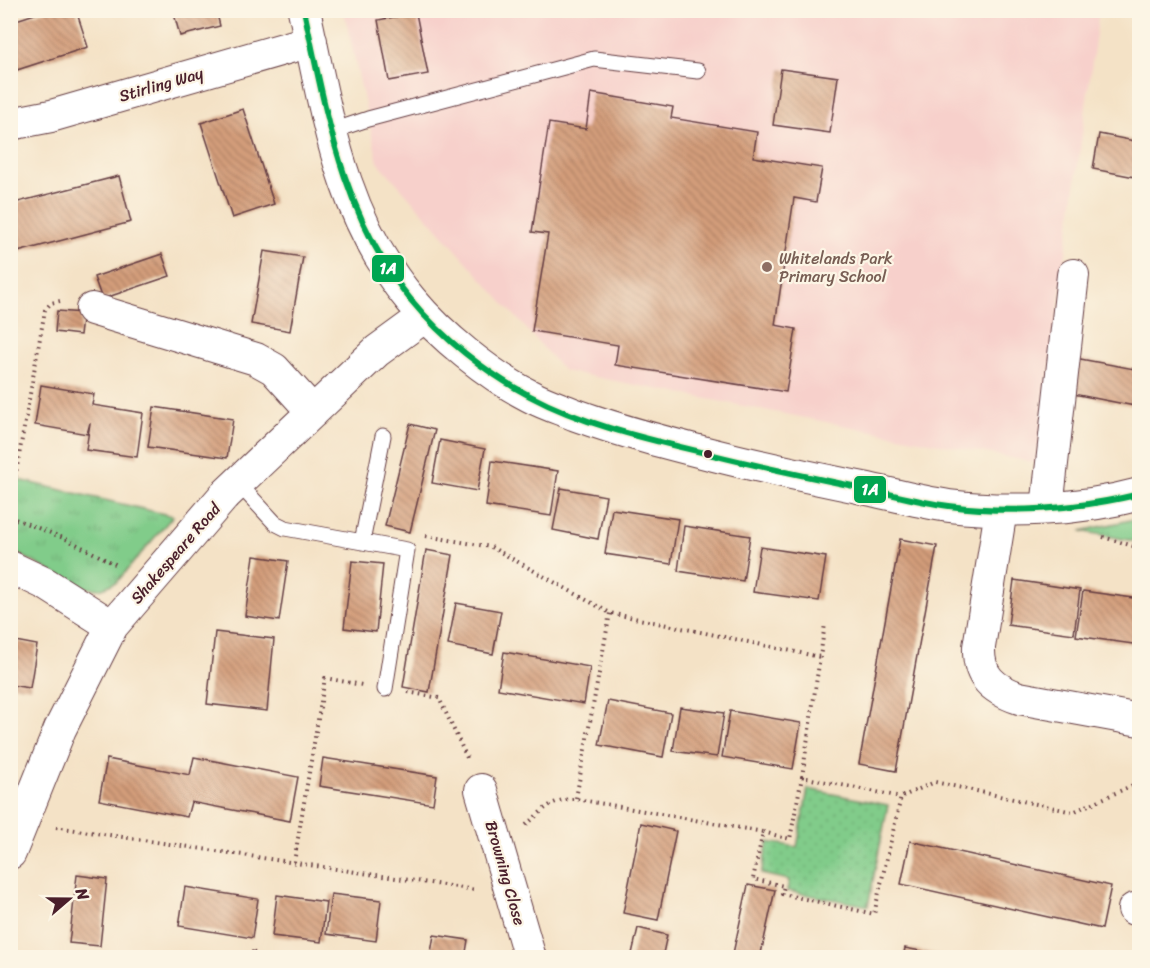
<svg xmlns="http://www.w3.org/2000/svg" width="1150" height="968" font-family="Sriracha,sans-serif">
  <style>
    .built { fill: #f7d0cb }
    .grass { fill: url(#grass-tufts); stroke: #66765a; stroke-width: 1.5 }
    .park { fill: url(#park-dots); stroke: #66765a; stroke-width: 1.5 }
    .building { fill: url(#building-back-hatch) }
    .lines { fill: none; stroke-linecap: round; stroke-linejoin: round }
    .service-casing { stroke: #643c42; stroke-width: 17 }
    .minor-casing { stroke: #643c42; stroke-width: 34 }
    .path { stroke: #643c42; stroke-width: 4; stroke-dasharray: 1.5 4.5; stroke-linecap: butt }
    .service { stroke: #fff; stroke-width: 15 }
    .minor { stroke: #fff; stroke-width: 32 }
    .bus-1-casing { stroke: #fcf5e5; stroke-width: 10 }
    .bus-1 { stroke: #00a651; stroke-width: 6 }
    .education-dot { fill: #8d6e63; stroke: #fcf5e5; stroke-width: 2 }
    .bus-dot { fill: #4a1f2b; stroke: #fcf5e5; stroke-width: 2 }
    .labels { text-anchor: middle; stroke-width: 4.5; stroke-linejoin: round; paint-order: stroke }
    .street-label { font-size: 16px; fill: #4a1f2b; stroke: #fcf5e5 }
    .education-label { font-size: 16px; fill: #785e54; stroke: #fcf5e5; text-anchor: start }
    .line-badge { stroke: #fcf5e5; stroke-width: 2 }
    .badge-label { font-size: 16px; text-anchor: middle; font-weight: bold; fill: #fff }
  </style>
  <defs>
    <pattern id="grass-tufts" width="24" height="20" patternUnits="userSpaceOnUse" patternTransform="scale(1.5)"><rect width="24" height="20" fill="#81cc8a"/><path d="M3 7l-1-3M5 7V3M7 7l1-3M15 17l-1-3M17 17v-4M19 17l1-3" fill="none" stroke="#71af77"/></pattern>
    <pattern id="park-dots" width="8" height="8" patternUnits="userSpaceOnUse" patternTransform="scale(1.5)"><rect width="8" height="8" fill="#81cc8a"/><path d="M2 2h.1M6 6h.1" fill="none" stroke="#71af77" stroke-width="1.8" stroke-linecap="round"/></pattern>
    <pattern id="building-back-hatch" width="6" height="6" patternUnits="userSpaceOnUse" patternTransform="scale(1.5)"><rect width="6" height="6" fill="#d39d7a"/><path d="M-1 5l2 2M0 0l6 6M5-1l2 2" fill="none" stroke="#ad7f64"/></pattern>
  </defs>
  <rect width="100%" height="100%" fill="#fcf5e5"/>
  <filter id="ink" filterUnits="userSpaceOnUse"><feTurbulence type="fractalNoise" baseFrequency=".0167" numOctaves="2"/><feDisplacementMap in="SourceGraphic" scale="12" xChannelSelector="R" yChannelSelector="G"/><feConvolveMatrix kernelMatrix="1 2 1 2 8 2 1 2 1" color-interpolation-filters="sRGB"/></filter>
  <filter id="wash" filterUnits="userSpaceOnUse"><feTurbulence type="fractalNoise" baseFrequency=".008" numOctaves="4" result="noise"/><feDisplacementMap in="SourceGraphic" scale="24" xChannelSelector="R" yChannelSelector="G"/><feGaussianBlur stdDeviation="1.35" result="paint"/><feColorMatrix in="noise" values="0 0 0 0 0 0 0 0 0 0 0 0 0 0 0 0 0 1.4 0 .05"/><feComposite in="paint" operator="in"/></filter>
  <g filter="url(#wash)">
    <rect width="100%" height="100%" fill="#f4e2c6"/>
    <path class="built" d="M344,11H1099L1037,463L564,371L378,162Z"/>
    <path class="grass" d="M15,479L173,516L117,582L100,589L87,588L71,582L11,550V505Z
      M1139,518V542L1081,531Z"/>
    <path class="park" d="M808,789L888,805L868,906L787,891L789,880L761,874L768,842L797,847Z"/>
    <g id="blocks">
      <path class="building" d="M47,10H76L88,47L17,70L10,51V22Z
        M173,10H216L220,26L180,36Z
        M416,13L428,74L389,81L378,20Z
        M781,69L838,77L830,133L773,125Z
        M591,93L673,107L671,118L757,132L753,157L822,168L816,202L794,198L775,325L796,329L786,392L615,365L618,345L532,331L548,234L532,232L549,123L586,129Z
        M243,109L274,204L232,218L201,123Z
        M1099,134L1140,142V178L1093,169Z
        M119,176L131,222L10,254V204Z
        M264,251L303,257L290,331L251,324Z
        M162,254L170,276L102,299L94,277Z
        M57,311L83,313L80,335L55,332Z
        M1075,358L1140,370V407L1068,393Z
        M41,385L94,394L92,405L143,413L137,457L86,450L90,423L87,434L35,425Z
        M154,407L233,419L227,458L148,447Z
        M410,424L435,430L410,532L385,526Z
        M440,440L485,449L477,491L432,483Z
        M492,461L558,471L551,516L486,506Z
        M561,488L606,496L598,539L553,530Z
        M612,509L678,519L671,564L605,554Z
        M684,526L750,536L743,581L678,571Z
        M900,539L937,546L896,771L859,764Z
        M760,547L826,557L819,601L753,592Z
        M426,550L453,555L429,692L403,687Z
        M254,556L288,561L279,621L245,616Z
        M352,561L383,564L376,632L344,628Z
        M1014,580L1080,590L1074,634L1008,625Z
        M1083,591L1140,599V645L1076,636Z
        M456,603L501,611L493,654L448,645Z
        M215,632L274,639L267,711L207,704Z
        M10,640L37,645L30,688L10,685Z
        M504,652L590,667L584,704L498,689Z
        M608,701L671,713L663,757L599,745Z
        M680,707L724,713L717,757L673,751Z
        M730,711L801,723L793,769L722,757Z
        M194,757L298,777L290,821L191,802L187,817L99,800L107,759L190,775Z
        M323,758L437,776L433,804L319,786Z
        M641,823L676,831L658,920L623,913Z
        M910,841L1111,886L1102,929L901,884Z
        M77,875L107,879L100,946L69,943Z
        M748,885L775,890L760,958H732Z
        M185,887L258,899L252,938L179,926Z
        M331,894L381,900L376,941L326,934Z
        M277,895L326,902L321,942L272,936Z
        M638,928L667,935L662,958H631Z
        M434,935L468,940L465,958H430Z
        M905,948L947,956V958H903Z"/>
    </g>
  </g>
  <g filter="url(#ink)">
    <use href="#blocks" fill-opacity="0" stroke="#643c42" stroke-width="1.5"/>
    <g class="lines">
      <defs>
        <path id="service" d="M329,132L368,119L594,59L698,71
          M238,483L275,523L285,528L407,550L385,689
          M362,542L383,436"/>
        <path id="minor" d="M304,10C327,114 340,216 411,300C441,336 489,375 530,396C545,404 561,409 576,415C623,432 670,444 718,456C766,468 814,478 863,488C891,494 920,502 949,506C1008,513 1081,510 1140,494
          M10,124L51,116L311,41
          M92,309L256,359L274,369L313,412
          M1047,508L1073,275
          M1001,510L979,647C978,677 993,689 1019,698L1140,720
          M10,567L46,584L112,626
          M481,790L530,958
          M10,853L60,729L112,626L224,496L377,351L425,316
          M1134,909L1140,908"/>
      </defs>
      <use href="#service" class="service-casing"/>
      <use href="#minor" class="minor-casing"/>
      <path class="path" d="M10,506L45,310L51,303L60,301
        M10,517L66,539L119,566
        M426,536L491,547L610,613L820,657
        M1103,537L1140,548
        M408,692L439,698L468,760
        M802,777L825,624
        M576,798L610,613
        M526,825C545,809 550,799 576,799L763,832L753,879L784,886L782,894L874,914L901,797L935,782L1073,812L1140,782
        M56,827L476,890
        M763,832L790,839L802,777L901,797
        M294,862L325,678L362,685
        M252,958L254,947"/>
      <use href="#service" class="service"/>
      <use href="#minor" class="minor"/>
      <defs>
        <path id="bus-1" d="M304,10C326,112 343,218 411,300C443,339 486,373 530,396C586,426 652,440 713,455C761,467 809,477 858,487C888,493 918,502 949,506C1012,514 1077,509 1140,494"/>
      </defs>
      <use href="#bus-1" class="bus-1-casing"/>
      <use href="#bus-1" class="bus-1"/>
    </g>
  </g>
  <circle class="education-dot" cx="767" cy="267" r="6"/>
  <circle class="bus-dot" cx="708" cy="454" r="5"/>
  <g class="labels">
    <g class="street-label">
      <text transform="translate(161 84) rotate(-16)" y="6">Stirling Way</text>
      <text transform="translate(175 553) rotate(-49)" y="6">Shakespeare Road</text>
      <text transform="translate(506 873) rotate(74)" y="6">Browning Close</text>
    </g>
    <g class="education-label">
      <text x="779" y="264">Whitelands Park<tspan x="779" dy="18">Primary School</tspan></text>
    </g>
  </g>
  <g class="line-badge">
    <rect x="371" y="254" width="34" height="29" rx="6" fill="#00a651"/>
    <rect x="853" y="475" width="34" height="29" rx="6" fill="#00a651"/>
  </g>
  <g class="badge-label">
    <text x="388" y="274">1A</text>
    <text x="870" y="495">1A</text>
  </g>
  <rect width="1150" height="968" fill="none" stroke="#fcf5e5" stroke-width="36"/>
  <g transform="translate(69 899) rotate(70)" stroke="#fcf5e5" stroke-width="4.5" paint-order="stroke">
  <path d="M0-4.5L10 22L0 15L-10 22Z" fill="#4a1f2b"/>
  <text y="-9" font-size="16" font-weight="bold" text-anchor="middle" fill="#4a1f2b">N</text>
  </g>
</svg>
